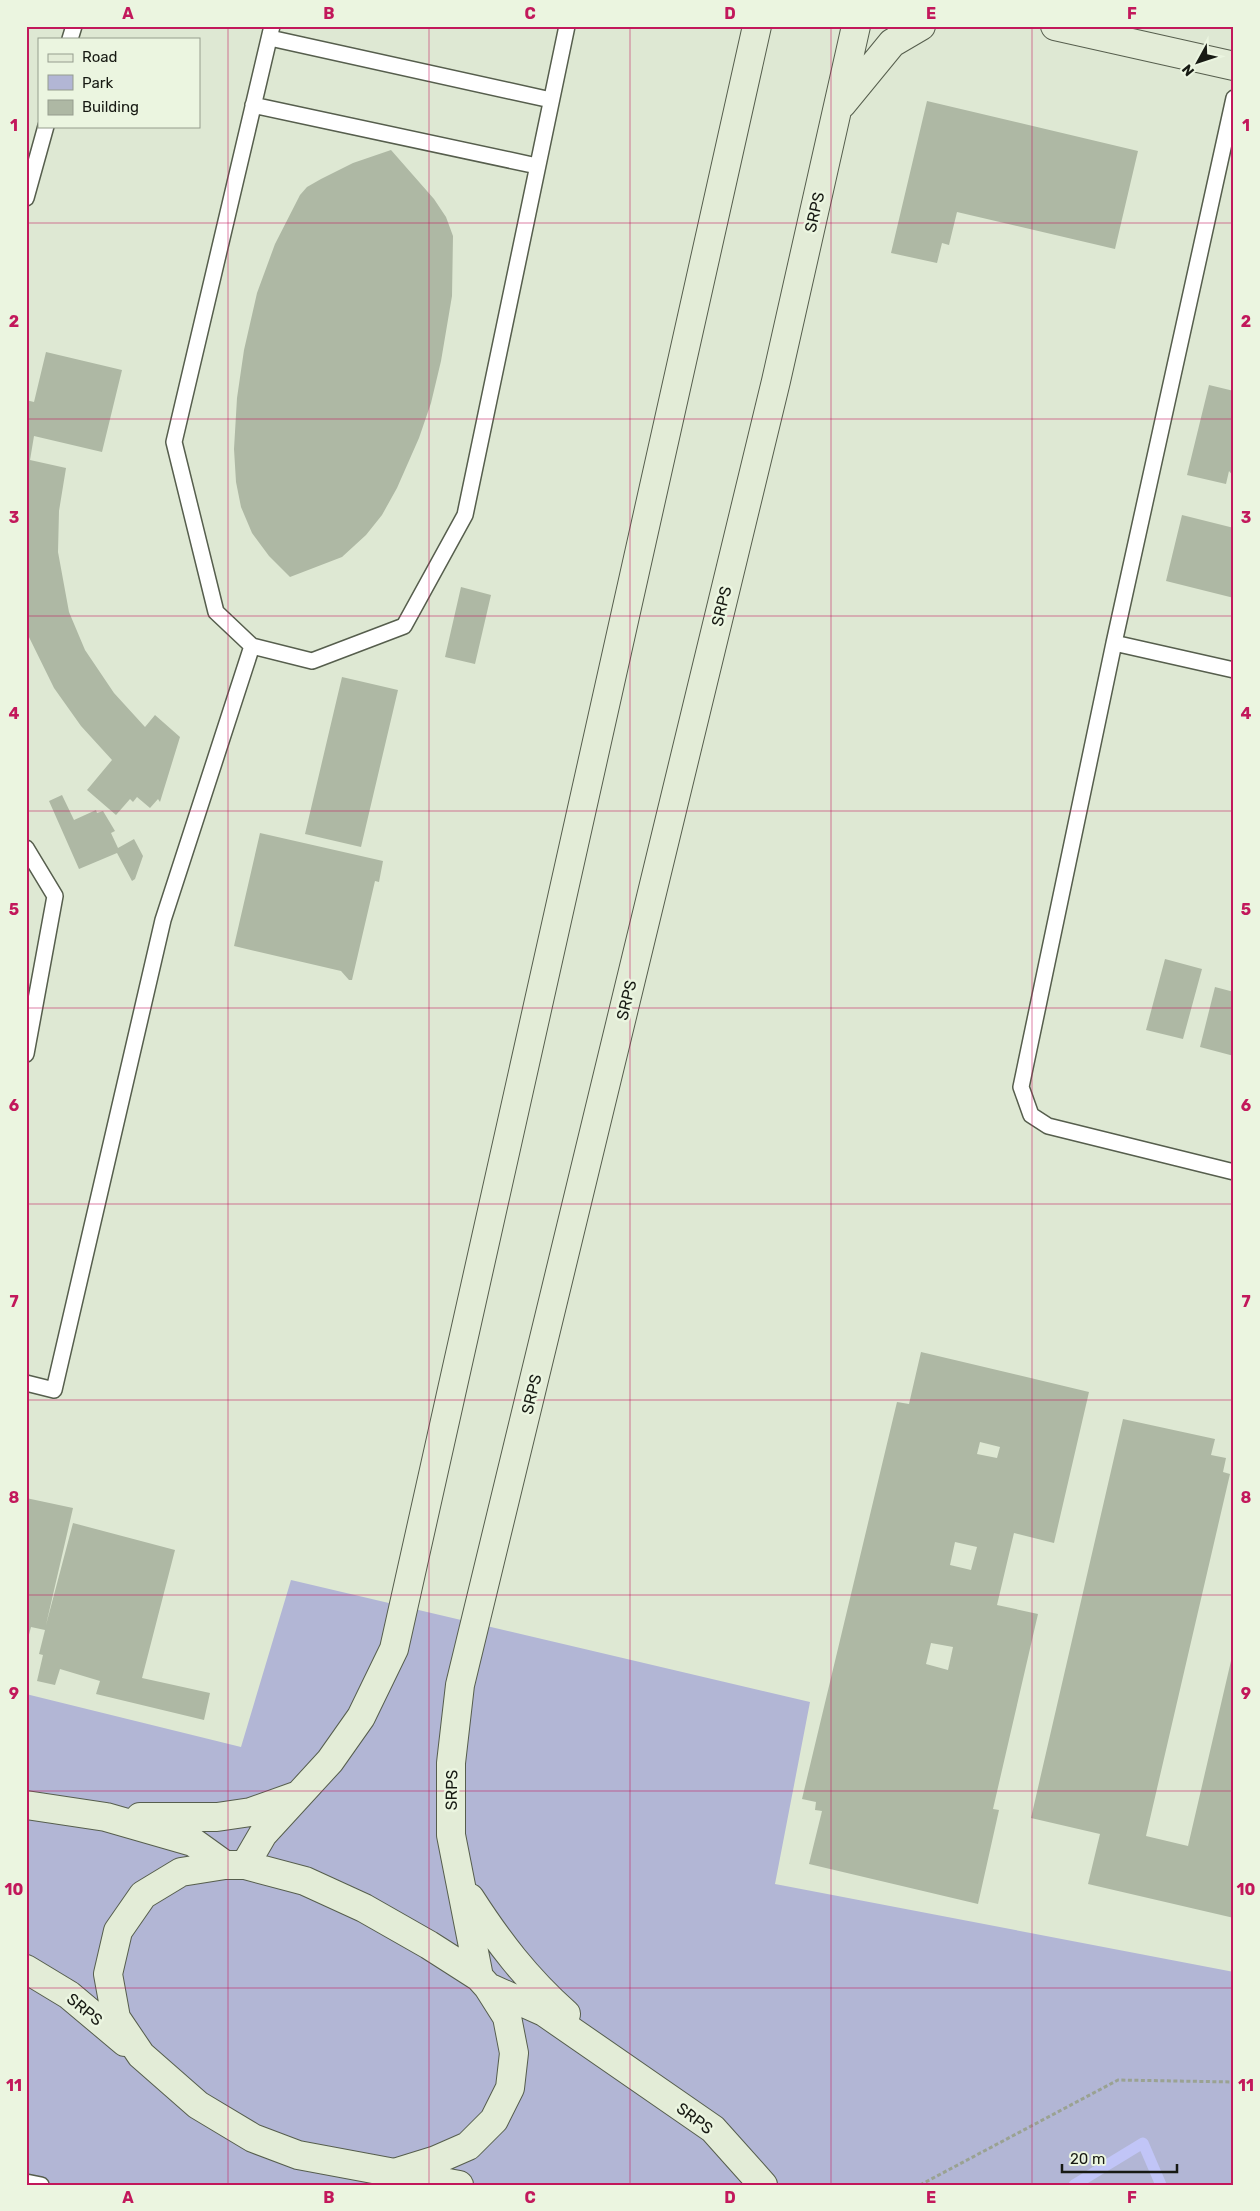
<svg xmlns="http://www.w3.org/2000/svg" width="1260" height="2211" font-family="Rubik,sans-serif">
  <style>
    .green { fill: #b2b6d5 }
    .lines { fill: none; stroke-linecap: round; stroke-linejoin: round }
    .stream { stroke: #c1c5f7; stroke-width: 11 }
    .building { fill: #aeb8a4; fill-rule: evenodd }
    .lane-casing { stroke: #565e4d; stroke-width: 18 }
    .secondary-casing { stroke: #565e4d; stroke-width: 30 }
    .path { stroke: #9aa292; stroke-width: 3; stroke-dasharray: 4 2.5; stroke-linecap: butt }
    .lane { stroke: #fff; stroke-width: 15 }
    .secondary { stroke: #e3ecd7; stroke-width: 28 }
    .grid { fill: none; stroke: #c2185b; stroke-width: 1; stroke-opacity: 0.55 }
    .labels { text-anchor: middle; stroke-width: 5; stroke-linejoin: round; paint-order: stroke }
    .street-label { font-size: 16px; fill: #171a13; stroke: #ebf5e0 }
    .neatline { fill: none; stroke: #c2185b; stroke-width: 2 }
    .grid-label { font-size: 16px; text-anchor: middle; font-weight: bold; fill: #c2185b }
  </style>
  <rect width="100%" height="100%" fill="#dee8d3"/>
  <path class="green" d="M291,1580L810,1702L775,1884L1234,1972V2185H26V1694L241,1747Z"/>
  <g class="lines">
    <path class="stream" d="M1074,2185L1143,2143L1161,2185"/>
  </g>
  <path class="building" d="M927,101L1138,151L1115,249L957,212L949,245L942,243L937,263L891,253Z
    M391,150L434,199L446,217L453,236L452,296L441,361L431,403L419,438L397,488L382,515L366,535L342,557L290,577L269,556L252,533L241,507L236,482L234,449L237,398L244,350L257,293L275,244L300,195L307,187L321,179L353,163Z
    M46,352L122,370L102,452L34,436L30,460L66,468L59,511L58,552L69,612L85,650L114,693L145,727L155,715L180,737L160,802L158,799L150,808L137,797L133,802L130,799L116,815L87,790L112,760L81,726L54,688L26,631V400L34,402Z
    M1209,385L1234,391V477L1229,471L1226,484L1187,475Z
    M1182,515L1234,528V598L1166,581Z
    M461,587L491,595L475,664L445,657Z
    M342,677L398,690L361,847L305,834Z
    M62,795L74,820L96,810L97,813L103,811L115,831L111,833L118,848L134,839L143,856L135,879L132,881L117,853L79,869L49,801Z
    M260,833L383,861L379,882L375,881L352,980H349L341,971L234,946Z
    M1165,959L1202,969L1183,1039L1146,1030Z
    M1215,987L1234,992V1056L1200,1047Z
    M921,1352L1089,1392L1054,1543L1014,1533L997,1605L1038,1614L993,1809L999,1810L978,1904L809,1864L822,1811L815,1810L816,1802L802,1799L897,1402L909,1404ZM980,1442L1000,1447L997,1458L977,1454ZM955,1542L977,1547L971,1570L950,1565ZM931,1643L953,1647L948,1670L926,1664Z
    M1123,1419L1215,1439L1211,1455L1226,1458L1223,1472L1230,1474L1146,1836L1188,1846L1234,1648V1918L1088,1884L1100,1834L1031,1818Z
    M26,1498L73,1508L46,1625L73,1523L175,1550L142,1678L210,1693L204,1720L96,1694L100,1681L60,1669L55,1685L37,1681L43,1655L39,1654L45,1630L31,1627L26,1646Z"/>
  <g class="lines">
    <defs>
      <path id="lane" d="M272,26L174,442L216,612L252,646L312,661L404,626L465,515L567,26
        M270,38L551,100
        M70,39L74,26
        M1234,98L1114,643L1234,670
        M253,105L537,166
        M26,198L46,126
        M1114,643L1021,1087L1031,1115L1048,1126L1234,1172
        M26,848L55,896L26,1054
        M26,1383L54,1390L163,920L252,646
        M26,2182L41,2185"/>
      <path id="secondary" d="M1055,26L1234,66
        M842,104L892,43L921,26
        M26,1805L106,1817L193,1842L225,1865
        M140,1817H217L251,1812L296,1796
        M245,1865L263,1834L330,1761L361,1717L394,1649L757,26
        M470,1898C499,1943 526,1978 566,2014
        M26,1969L69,1995L125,2042
        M479,1977L451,1835V1763L460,1685L776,381L856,26
        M488,1987L544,2012L713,2129L763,2185
        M394,2173L436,2160L468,2146L494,2120L510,2088L514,2053L507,2017L488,1987L479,1977L429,1945L364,1908L305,1881L245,1865H225L181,1872L143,1895L118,1931L108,1974L116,2018L141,2055L198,2105L253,2138L298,2155L459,2185"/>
    </defs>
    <use href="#lane" class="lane-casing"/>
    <use href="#secondary" class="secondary-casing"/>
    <path class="path" d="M920,2185L1118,2080L1234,2082"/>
    <use href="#lane" class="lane"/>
    <use href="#secondary" class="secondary"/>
  </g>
  <path class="grid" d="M228,26V2185M429,26V2185M630,26V2185M831,26V2185M1032,26V2185M26,223H1234M26,419H1234M26,616H1234M26,811H1234M26,1008H1234M26,1204H1234M26,1400H1234M26,1595H1234M26,1791H1234M26,1988H1234"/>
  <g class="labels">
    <g class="street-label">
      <text transform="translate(814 212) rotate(-77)" y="6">SRPS</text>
      <text transform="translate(721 606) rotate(-76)" y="6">SRPS</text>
      <text transform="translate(626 1000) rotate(-76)" y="6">SRPS</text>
      <text transform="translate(531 1394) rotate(-76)" y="6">SRPS</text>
      <text transform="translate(451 1790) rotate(-89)" y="6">SRPS</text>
      <text transform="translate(85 2009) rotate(39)" y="6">SRPS</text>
      <text transform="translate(695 2118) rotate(37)" y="6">SRPS</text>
    </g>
  </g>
  <rect width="1260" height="2211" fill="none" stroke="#ebf5e0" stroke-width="55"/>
  <rect x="38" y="38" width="162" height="90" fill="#ebf5e0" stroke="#969d8e"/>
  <rect x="48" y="54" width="25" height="8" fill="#e3ecd7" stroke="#969d8e"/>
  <text x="82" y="62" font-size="15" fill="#171a13">Road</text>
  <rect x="48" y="75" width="25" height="15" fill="#b2b6d5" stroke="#969d8e"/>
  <text x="82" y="88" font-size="15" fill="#171a13">Park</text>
  <rect x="48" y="100" width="25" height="15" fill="#aeb8a4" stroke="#969d8e"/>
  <text x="82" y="112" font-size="15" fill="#171a13">Building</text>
  <g transform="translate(1198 62) rotate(230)" stroke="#ebf5e0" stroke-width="4" paint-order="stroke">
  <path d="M0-4L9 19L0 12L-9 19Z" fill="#171a13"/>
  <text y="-8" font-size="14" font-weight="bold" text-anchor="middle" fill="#171a13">N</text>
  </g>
  <path d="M1062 2164v8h115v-8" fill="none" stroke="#171a13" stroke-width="2.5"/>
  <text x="1070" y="2164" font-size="15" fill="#171a13" stroke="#ebf5e0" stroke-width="4" paint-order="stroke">20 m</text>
  <rect x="28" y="28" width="1204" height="2156" class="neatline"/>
  <g class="grid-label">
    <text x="128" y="19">A</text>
    <text x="329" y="19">B</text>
    <text x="530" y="19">C</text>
    <text x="730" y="19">D</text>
    <text x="931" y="19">E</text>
    <text x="1132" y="19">F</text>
    <text x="14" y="131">1</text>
    <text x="1246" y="131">1</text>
    <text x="14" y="327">2</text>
    <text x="1246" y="327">2</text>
    <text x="14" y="523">3</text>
    <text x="1246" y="523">3</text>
    <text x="14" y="719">4</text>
    <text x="1246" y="719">4</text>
    <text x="14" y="915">5</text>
    <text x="1246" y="915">5</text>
    <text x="14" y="1111">6</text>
    <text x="1246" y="1111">6</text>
    <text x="14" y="1307">7</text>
    <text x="1246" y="1307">7</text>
    <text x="14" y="1503">8</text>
    <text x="1246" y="1503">8</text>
    <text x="14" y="1699">9</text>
    <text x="1246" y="1699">9</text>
    <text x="14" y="1895">10</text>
    <text x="1246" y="1895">10</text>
    <text x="14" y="2091">11</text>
    <text x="1246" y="2091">11</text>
    <text x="128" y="2203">A</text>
    <text x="329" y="2203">B</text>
    <text x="530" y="2203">C</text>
    <text x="730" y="2203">D</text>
    <text x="931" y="2203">E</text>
    <text x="1132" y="2203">F</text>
  </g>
</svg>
